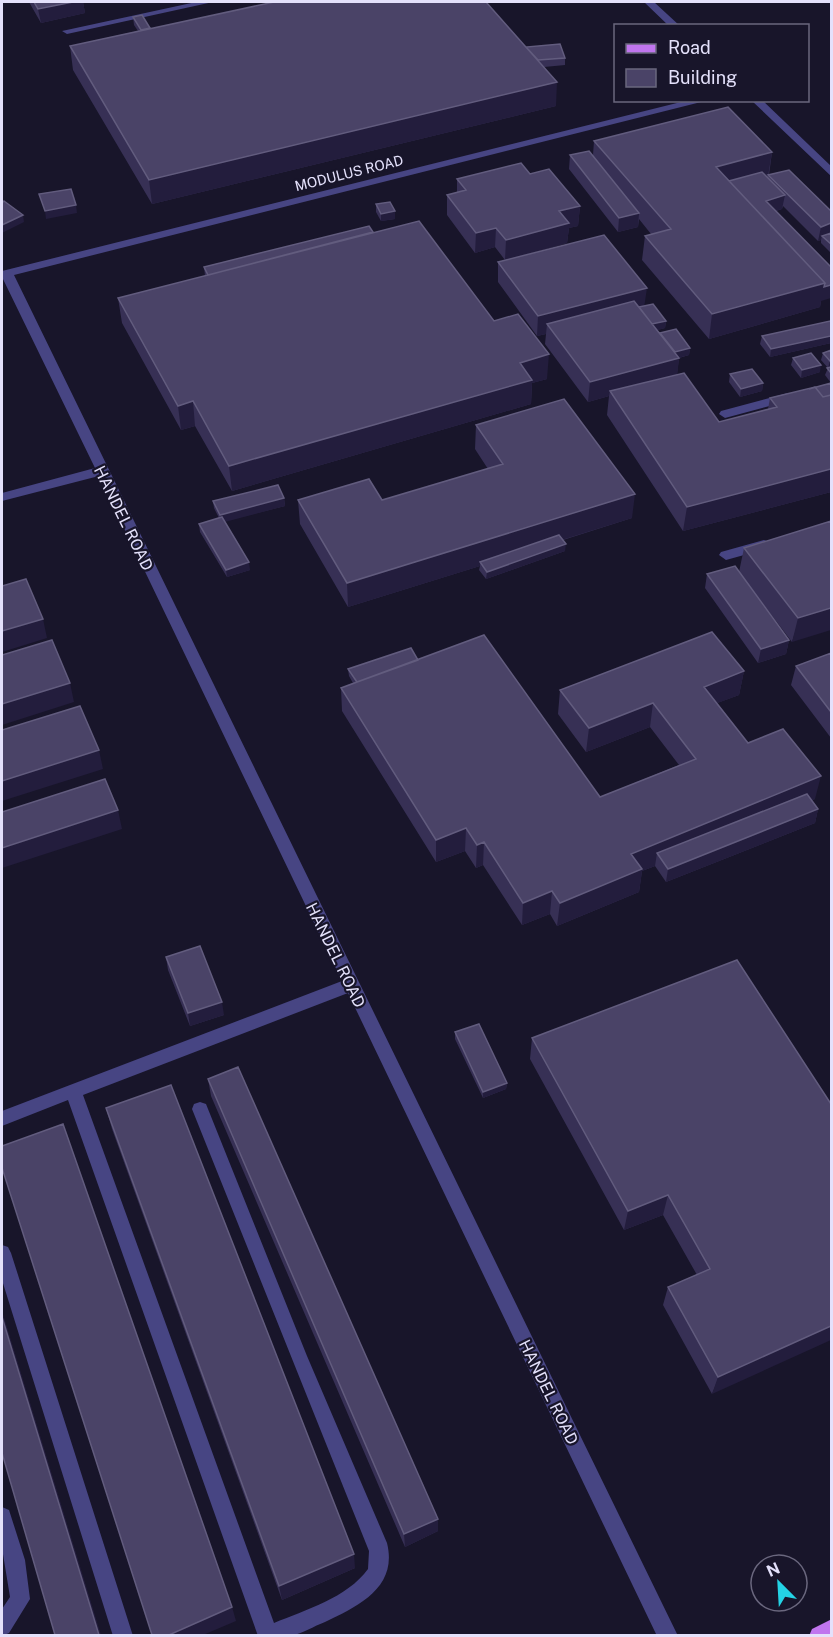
<svg xmlns="http://www.w3.org/2000/svg" width="833" height="1637" font-family="'Public Sans',sans-serif">
  <style>
    .lines { fill: none; stroke-linecap: round; stroke-linejoin: round }
    .minor { fill: #474583; fill-rule: evenodd }
    .major { fill: #c075ee; fill-rule: evenodd }
    .wall { fill: #373055 }
    .shaded-wall { fill: #231d3d }
    .building { fill: #4a4367; stroke: #625c7e; stroke-width: 1.5 }
    .labels { text-anchor: middle; stroke-width: 4.5; stroke-linejoin: round; paint-order: stroke }
    .far-street-label { font-size: 14px; fill: #e4e1fb; stroke: #18152a }
    .street-label { font-size: 16px; fill: #e4e1fb; stroke: #18152a }
  </style>
  <rect width="100%" height="100%" fill="#18152a"/>
  <g class="lines">
    <path class="minor" d="M196,2H213L67,34L62,31Z
      M644,2H654L680,26H669Z
      M689,100H709L14,275L678,1636H657L348,993L83,1095L274,1623C305,1610 347,1598 368,1569L369,1551L192,1109L194,1104L200,1102L206,1104L208,1109L307,1356L387,1543C398,1587 359,1606 325,1622C314,1626 302,1634 290,1636C280,1637 268,1636 258,1636L68,1100L2,1126V1111L342,981L99,476L2,501V493L95,468L2,277V271Z
      M751,100H762L832,167V177Z
      M788,393L794,397L792,400L725,418L719,414L721,411Z
      M764,540L769,542L771,545L769,548L726,560L719,555L721,552Z
      M2,1245L8,1247L11,1253L133,1636H113L2,1280Z
      M2,1507L9,1510L25,1560L30,1599L9,1633L2,1636V1609L10,1597L2,1548Z"/>
    <path class="major" d="M832,1619V1636H809L812,1629Z"/>
  </g>
  <path class="wall" d="M29,2H83L85,13L41,23Z
    M133,17L150,28L526,47L565,58V65L544,67L556,106L152,204L73,70L70,46L138,31L134,25Z
    M594,141L772,152L769,175L831,211V253L821,243V240L818,241L783,206L782,209L776,211L821,301L820,307L709,339L642,260L645,236L651,234L639,219L638,227L618,232L569,169L570,155H593Z
    M457,179L580,206L578,226L569,228L567,243L505,260L495,247L475,253L447,215V195L457,193Z
    M376,204L395,219L381,221L376,212Z
    M373,232L494,321L547,379L532,383L531,404L232,491L195,426L181,430L122,323L118,298L205,276L204,267Z
    M498,262L644,306L666,321L665,328L657,330L660,333L690,348L689,355L679,358L677,374L719,422L768,409L770,398L831,383L825,375L828,368L821,360L823,353L831,350V492L683,531L607,415L609,396L588,402L545,344L546,334L537,336L498,282Z
    M831,321V343L770,357L760,344L762,336L831,323Z
    M793,358L820,372L801,378L791,365Z
    M730,374L763,383L762,391L740,397L729,382Z
    M476,425L632,518L563,540L565,551L486,579L479,570L480,566L348,607L300,524L298,500H382L488,469L475,449Z
    M284,498L285,506L225,521L250,570L227,577L200,532L199,524L219,518L214,508L213,501Z
    M831,521L792,642L739,572L744,548Z
    M707,574L789,640L786,654L758,663L705,588Z
    M831,653V738L791,685L796,666Z
    M418,660L600,797L679,765L650,727L586,752L558,714L560,690L744,671L739,695L717,703L748,743L815,799L812,800L818,809L815,823L666,882L655,866L642,871L639,892L557,926L550,914L522,925L483,865L476,868L465,851L436,862L342,711L341,688L353,683L349,676L348,669Z
    M166,957L224,1015L190,1026L168,970Z
    M455,1032L507,1083L506,1089L483,1098L455,1039Z
    M532,1038L831,1104L712,1394L663,1305L668,1287L697,1275L663,1215L624,1230L530,1059Z
    M208,1079L438,1531L405,1547L211,1096Z
    M106,1108L355,1568L282,1600L112,1129Z"/>
  <path class="shaded-wall" d="M73,2H83L85,13L41,23L38,9Z
    M557,82L556,106L152,204L149,180Z
    M772,152L768,176L726,188L716,167Z
    M785,195L782,209L764,215L766,201Z
    M76,205L77,213L46,219L45,211Z
    M580,206L578,226L569,228L567,243L505,260L506,240L559,211Z
    M395,211V219L381,221V214Z
    M639,213L638,227L618,232L619,218Z
    M23,215L24,222L2,233V225Z
    M831,223V237L822,236L821,240L818,241L821,227Z
    M496,228L495,247L475,253L476,233Z
    M825,283L831,285V298L821,301L820,307L709,339L712,314Z
    M647,288L644,308L547,324L546,334L537,336L538,316Z
    M666,321L665,328L647,333L648,325Z
    M831,336V343L770,357L771,349Z
    M690,348L689,355L667,361L668,353Z
    M549,354L547,379L532,383L531,404L232,491L229,466L520,363Z
    M679,358L677,378L610,391L609,396L588,402L590,382Z
    M831,360V367L828,368L830,361Z
    M821,365L820,372L801,378L802,370Z
    M763,383L762,391L740,397L741,389Z
    M193,401L195,426L181,430L178,406Z
    M831,469V492L683,531L687,507Z
    M635,494L632,518L482,565L480,562V566L348,607L347,583Z
    M284,498L285,506L221,523L220,515Z
    M566,544L565,551L486,579L487,572Z
    M249,562L250,570L227,577L226,570Z
    M831,608V630L792,642L798,618Z
    M43,619L47,638L2,652V631Z
    M789,640L786,654L758,663L761,649Z
    M744,671L739,695L699,710L704,687Z
    M70,683L74,702L2,725V704Z
    M653,703L650,727L586,752L589,728Z
    M99,750L103,769L2,801V781Z
    M821,776L815,799L663,862L657,853L655,866L642,871L639,892L557,926L560,903L631,854Z
    M818,809L815,823L666,882L668,869Z
    M118,810L122,829L2,868V848Z
    M466,828L465,851L436,862V840Z
    M484,842L483,865L476,868L477,845Z
    M552,891L550,914L522,925L523,903Z
    M222,1002L224,1015L190,1026L188,1013Z
    M507,1083L506,1089L483,1098V1092Z
    M668,1195L663,1215L624,1230L628,1211Z
    M2,1311L101,1635H99L2,1317Z
    M831,1326V1340L712,1394L718,1377Z
    M438,1519V1531L405,1547L404,1534Z
    M354,1554L355,1568L282,1600L279,1586Z
    M232,1607L236,1621L203,1635H169Z"/>
  <path class="building" d="M34,2H73L38,9Z
    M274,2H486L557,82L149,180L70,46Z
    M142,15L150,28L141,30L133,17Z
    M560,44L565,58L538,60L526,47Z
    M728,107L772,152L716,167L825,283L712,314L645,236L671,229L594,141Z
    M589,151L639,213L619,218L570,155Z
    M521,163L530,174L549,169L580,206L559,211L569,223L506,240L496,228L476,233L447,195L466,190L457,179Z
    M789,170L831,211V223L821,227L768,175Z
    M762,172L785,195L766,201L831,267V285L824,287L825,283L729,181Z
    M71,189L76,205L45,211L39,194Z
    M4,201L23,215L2,225V203Z
    M390,202L395,211L381,214L376,204Z
    M419,221L494,321L518,314L549,354L520,363L532,380L229,466L193,401L178,406L118,298Z
    M369,226L373,232L208,275L204,267Z
    M831,233V244L822,236Z
    M604,235L647,288L538,316L498,262Z
    M634,301L679,358L590,382L547,324Z
    M653,304L666,321L652,324L639,307Z
    M830,321L831,323V336L771,349L762,336Z
    M676,329L690,348L675,352L660,333Z
    M831,350V360L830,361L823,353Z
    M811,353L821,365L802,370L793,358Z
    M831,367V373L827,368Z
    M752,369L763,383L741,389L730,374Z
    M684,373L719,422L777,407L770,398L815,387L823,397L831,395V469L687,507L610,391Z
    M831,383V395L823,397L815,387L809,389Z
    M564,399L635,494L347,583L298,500L369,479L382,500L503,464L476,425Z
    M278,485L284,498L220,515L213,501Z
    M222,517L249,562L226,570L199,524Z
    M831,521V608L798,618L744,548Z
    M559,535L566,544L487,572L480,562Z
    M735,566L789,640L761,649L707,574Z
    M26,579L43,619L2,631V586Z
    M712,632L744,671L704,687L748,743L783,729L821,776L631,854L642,869L560,903L552,891L523,903L484,842L477,845L466,828L436,840L341,688L484,635L600,797L696,759L653,703L589,728L560,690Z
    M52,640L70,683L2,704V655Z
    M411,648L418,660L357,682L348,669Z
    M831,653V712L796,666Z
    M80,706L99,750L2,781V730Z
    M105,779L118,810L2,848V812Z
    M807,794L818,809L668,869L657,853Z
    M200,946L222,1002L188,1013L166,957Z
    M737,960L831,1104V1326L718,1377L668,1287L710,1269L668,1195L628,1211L532,1038Z
    M479,1024L507,1083L483,1092L455,1032Z
    M238,1067L438,1519L404,1534L208,1079Z
    M171,1085L354,1554L279,1586L106,1108Z
    M63,1124L232,1607L169,1635H152L2,1168V1146Z
    M2,1317L99,1635H55L2,1453Z"/>
  <g class="labels">
    <g class="far-street-label">
      <text transform="translate(349 173) rotate(-14)" y="5">MODULUS ROAD</text>
    </g>
    <g class="street-label">
      <text transform="translate(124 518) rotate(64)" y="6">HANDEL ROAD</text>
      <text transform="translate(336 955) rotate(64)" y="6">HANDEL ROAD</text>
      <text transform="translate(549 1392) rotate(64)" y="6">HANDEL ROAD</text>
    </g>
  </g>
  <rect width="833" height="1637" fill="none" stroke="#e4e1fb" stroke-width="6"/>
  <rect x="614" y="24" width="195" height="78" fill="#18152a" stroke="#6a677e" stroke-width="1.5"/>
  <rect x="626" y="44" width="30" height="9" fill="#c075ee" stroke="#6a677e" stroke-width="1.5"/>
  <text x="668" y="54" font-size="18" fill="#e4e1fb">Road</text>
  <rect x="626" y="69" width="30" height="18" fill="#4a4367" stroke="#6a677e" stroke-width="1.5"/>
  <text x="668" y="84" font-size="18" fill="#e4e1fb">Building</text>
  <g transform="translate(779 1583) rotate(336)"><circle r="28" fill="#18152a" stroke="#6a677e" stroke-width="1.5"/>
  <path d="M0-4.5L10 22L0 15L-10 22Z" fill="#24d3e5"/>
  <text y="-9" font-size="16" font-weight="bold" text-anchor="middle" fill="#e4e1fb">N</text>
  </g>
</svg>
